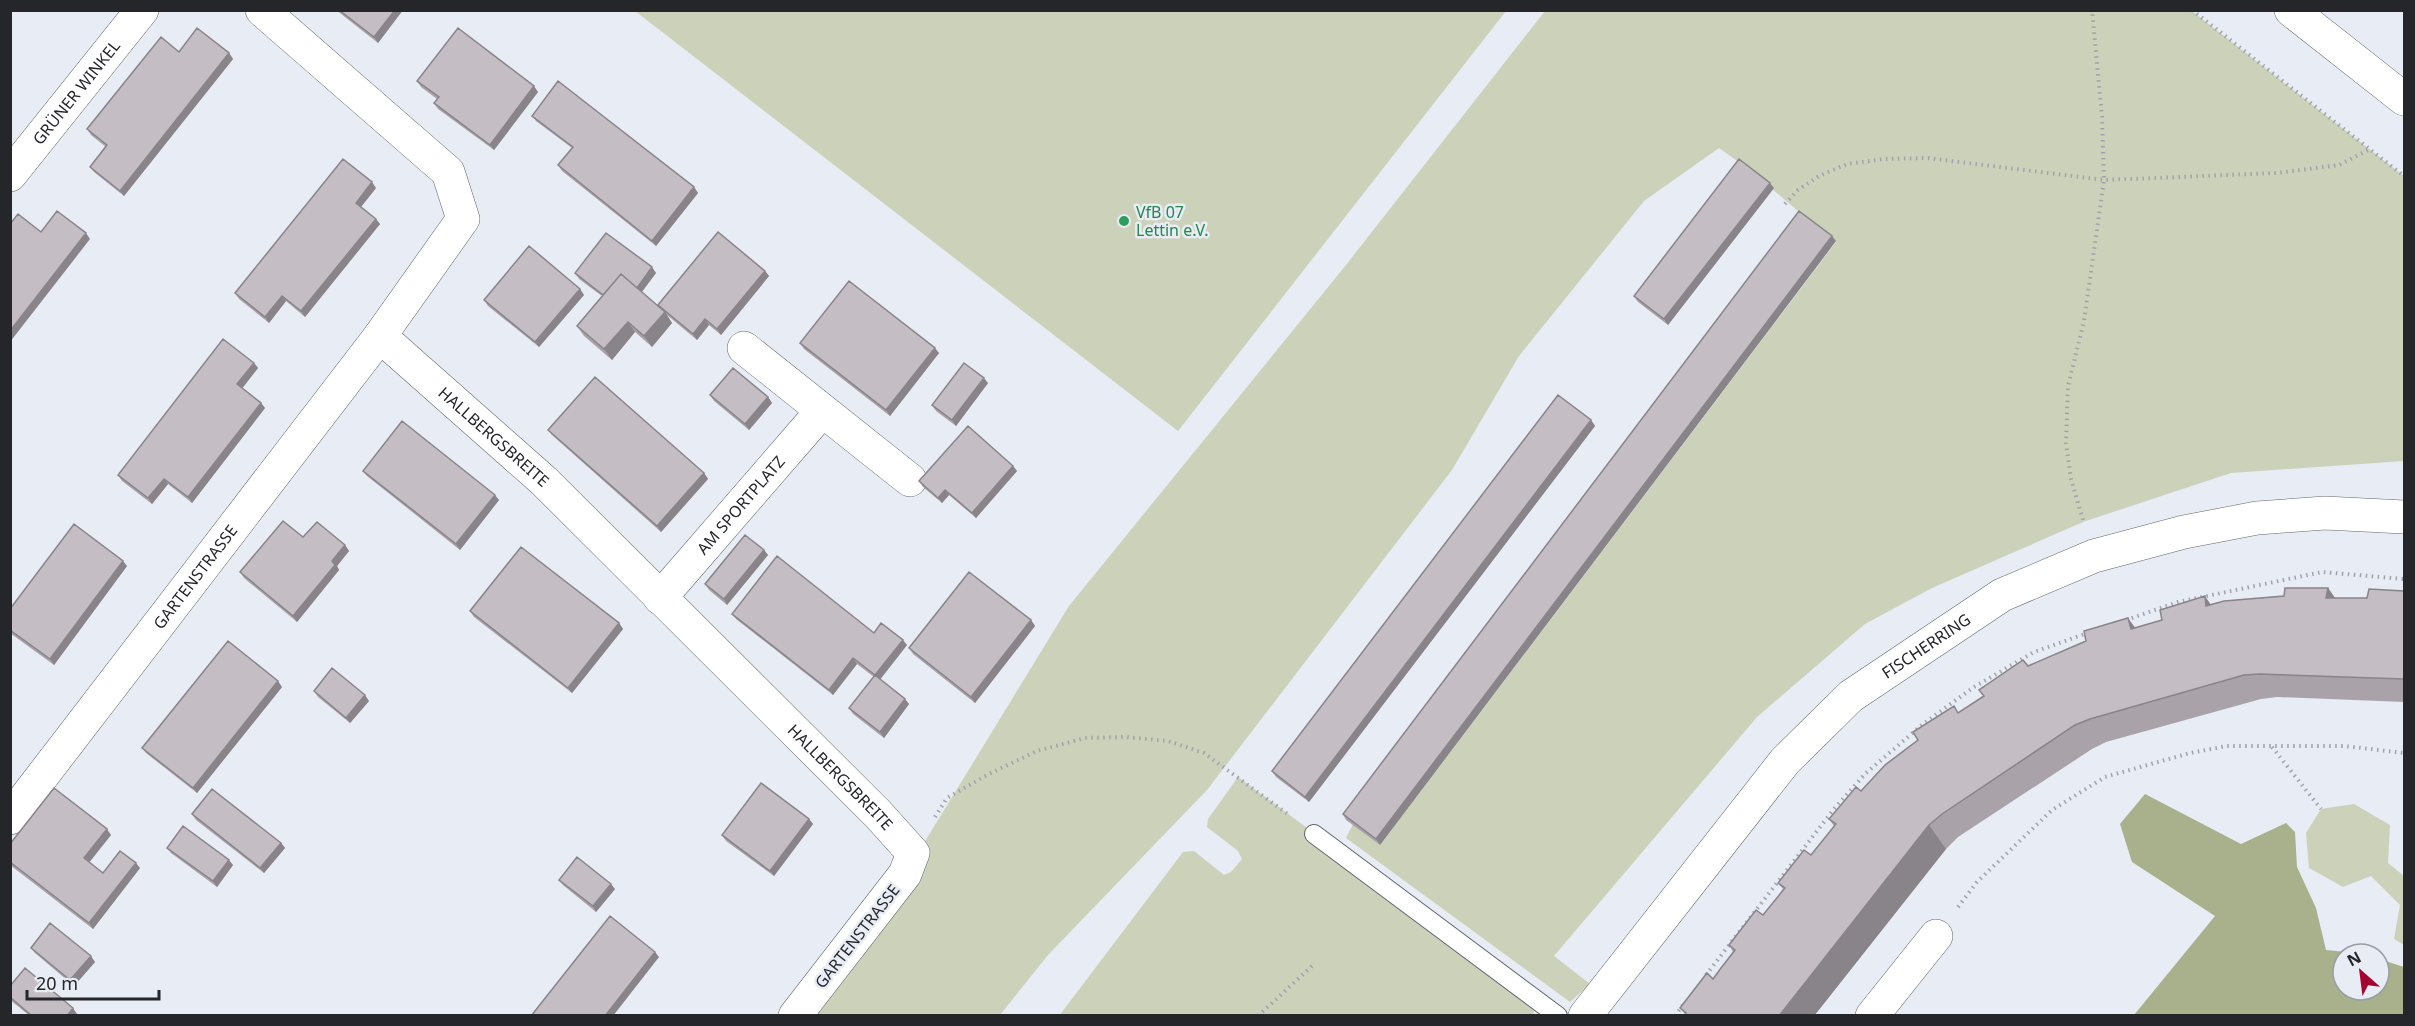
<svg xmlns="http://www.w3.org/2000/svg" width="2415" height="1026" font-family="'Noto Sans',sans-serif">
  <style>
    .green { fill: #ccd2ba }
    .forest { fill: #a8b18c }
    .lines { fill: none; stroke-linecap: round; stroke-linejoin: round }
    .service-casing { stroke: #63676f; stroke-width: 20 }
    .minor-casing { stroke: #63676f; stroke-width: 34 }
    .tertiary-casing { stroke: #63676f; stroke-width: 34 }
    .path { stroke: #a0a3ab; stroke-width: 4; stroke-dasharray: 1.5 4.5; stroke-linecap: butt }
    .service { stroke: #fff; stroke-width: 18 }
    .minor { stroke: #fff; stroke-width: 33 }
    .tertiary { stroke: #fff; stroke-width: 33 }
    .wall { fill: #a9a3a9 }
    .shaded-wall { fill: #898489 }
    .building { fill: #c4bdc4; stroke: #898489; stroke-width: 1.5 }
    .leisure-dot { fill: #2e9e5b; stroke: #e7ecf5; stroke-width: 2 }
    .labels { text-anchor: middle; stroke-width: 5; stroke-linejoin: round; paint-order: stroke }
    .street-label { font-size: 16px; fill: #25262a; stroke: #e7ecf5 }
    .leisure-label { font-size: 16px; fill: #27864d; stroke: #e7ecf5; text-anchor: start }
  </style>
  <rect width="100%" height="100%" fill="#e7ecf5"/>
  <path class="green" d="M635,11H1506L1178,431Z
    M1545,11H2192L2404,176V461L2231,473L2083,522L1932,588L1865,624L1757,717L1554,956L1590,984L1570,1002L1346,838L1353,824L1380,845L1836,242C1795,211 1762,177 1719,148L1644,201L1519,356L1452,470L1207,790L1048,955L1000,1015L802,1016L905,874L1069,606L1342,270Z
    M1238,777L1536,997L1533,1016H1059L1183,852L1194,851L1224,875L1231,872L1242,859L1238,851L1207,827L1208,819Z
    M2354,804L2390,825L2388,863L2404,876V945L2394,939L2400,905L2371,876L2343,887L2309,868L2306,833L2321,809Z"/>
  <path class="forest" d="M2145,794L2241,844L2286,823L2295,832L2297,867L2316,908L2326,950L2366,954H2343V990H2379V959L2404,967V1015H2134L2215,916L2132,862L2120,824Z"/>
  <g class="lines">
    <defs>
      <path id="service" d="M1314,834L1558,1016"/>
      <g id="minor">
        <path id="s1" d="M10,175L142,10"/>
        <path id="s2" d="M380,336L544,481L878,814L913,853L905,874L795,1016"/>
        <path d="M744,348L910,480"/>
        <path id="s3" d="M660,598L822,411"/>
        <path id="s4" d="M10,818L380,336L463,219L448,172L262,10"/>
        <path id="s5" d="M1585,1016L1785,761L1851,696L2002,595L2094,556L2184,532L2257,518L2325,513L2404,517"/>
        <path d="M1872,1016L1936,936"/>
      </g>
      <path id="tertiary" d="M2291,10L2404,99"/>
    </defs>
    <use href="#service" class="service-casing"/>
    <use href="#minor" class="minor-casing"/>
    <use href="#tertiary" class="tertiary-casing"/>
    <path class="path" d="M2192,10L2404,176
      M1785,204L1798,190L1819,176L1847,164L1884,159L1928,158L2104,180L2277,173L2339,165L2370,149
      M2083,520L2071,479L2066,443L2068,386L2084,321L2104,180L2102,117L2092,10
      M2126,620L2178,602L2322,572L2404,579
      M2272,747L2321,809
      M935,817L947,798L989,774L1037,751L1085,738L1125,737L1168,741L1204,753L1289,815
      M1958,907L1977,882L2052,810L2105,777L2190,753L2227,746H2345L2404,753
      M1706,975L1834,809L1866,773L1923,724L1974,687L2034,652L2088,633
      M1258,1016L1312,966
      M1675,1016L1683,1005"/>
    <use href="#service" class="service"/>
    <use href="#minor" class="minor"/>
    <use href="#tertiary" class="tertiary"/>
  </g>
  <path class="wall" d="M336,10H403L378,43Z
    M179,52L229,53L233,59L124,196L94,172L90,167L106,147L91,135L87,129Z
    M417,81L538,92L494,150L438,109L434,103L437,99L421,87Z
    M532,116L694,187L698,193L656,246L562,171L558,165L572,148L536,121Z
    M376,188L361,207L380,224L305,317L286,301L269,323L239,299L235,293Z
    M1774,188L1668,325L1638,302L1634,296Z
    M1836,241L1380,845L1346,820L1343,814Z
    M765,271L769,276L721,335L709,325L697,340L667,315L672,323L652,347L635,332L612,360L584,336L577,326L602,296L579,279L575,273H656L642,292L659,307Z
    M580,289L584,295L539,347L488,306L484,300Z
    M800,343L939,353L890,416L804,349Z
    M254,363L258,368L242,388L261,403L265,408L192,503L168,484L152,504L122,481L118,475Z
    M988,383L956,426L936,411L932,405Z
    M710,395L768,397L772,403L749,430L714,401Z
    M1591,420L1595,426L1309,802L1276,777L1272,771Z
    M548,430L704,473L708,479L661,532L552,435Z
    M1013,466L1017,471L976,518L949,495L942,503L923,487L919,481Z
    M363,471L499,500L460,550L367,476Z
    M303,537L345,545L349,551L337,566L339,570L297,622L244,578L240,572Z
    M764,550L768,555L727,605L709,590L705,584Z
    M127,566L54,665L10,633V609Z
    M2328,588L2335,598H2367L2404,591V702L2277,697L2261,699L2106,742L2092,749L1958,837L1946,849L1814,1016H1684L1685,1014L1680,1008L1713,979L1733,952L1729,945L1763,915L1783,889L1778,883L1811,855L1834,826L1829,819L1861,791L1958,713L2028,666L2135,628L2162,620L2211,605L2284,596Z
    M470,611L619,623L623,629L572,693L474,617Z
    M732,614L907,645L880,679L909,704L884,738L853,714L849,708L874,677L857,664L833,695L736,619Z
    M1031,620L1035,626L975,703L913,654L909,648Z
    M282,687L197,793L146,753L142,748Z
    M314,691L369,701L350,723L318,697Z
    M192,814L281,843L285,848L264,873L196,820Z
    M809,819L813,824L774,876L726,841L722,835Z
    M111,835L89,862L103,873L140,868L93,929L10,865V844Z
    M167,848L233,865L217,887L171,853Z
    M559,880L615,889L596,912L563,885Z
    M31,948L95,962L74,986L35,953Z
    M10,986L77,1014L75,1016H30L10,1000Z"/>
  <path class="shaded-wall" d="M395,10H403L378,43L374,37Z
    M229,53L233,59L124,196L120,191Z
    M534,86L538,92L494,150L490,145Z
    M372,182L376,188L360,208L356,203Z
    M1770,183L1774,188L1668,325L1664,319Z
    M694,187L698,193L656,246L652,241Z
    M376,219L380,224L305,317L301,311Z
    M86,233L90,239L10,342V331Z
    M1832,236L1836,241L1380,845L1376,839Z
    M652,267L656,273L640,294L636,289Z
    M765,271L769,276L721,335L717,329Z
    M580,289L584,295L539,347L535,342Z
    M282,296L286,301L269,323L265,317Z
    M665,312L672,323L652,347L644,336Z
    M705,319L709,325L697,340L693,334Z
    M628,322L635,332L612,360L604,349Z
    M935,348L939,353L890,416L886,410Z
    M254,363L258,368L241,390L237,384Z
    M984,378L988,383L956,426L952,420Z
    M768,397L772,403L749,430L745,424Z
    M261,403L265,408L192,503L188,497Z
    M1591,420L1595,426L1309,802L1305,797Z
    M1013,466L1017,471L976,518L972,513Z
    M704,473L708,479L661,532L657,526Z
    M164,479L168,484L152,504L148,498Z
    M945,490L949,495L942,503L938,498Z
    M495,495L499,500L460,550L456,544Z
    M345,545L349,551L337,566L339,570L297,622L293,616L332,561Z
    M764,550L768,555L727,605L724,599Z
    M123,561L127,566L54,665L50,659Z
    M2328,588L2344,611L2326,598Z
    M2205,596L2221,620L2206,606Z
    M2128,618L2145,641L2131,629Z
    M1031,620L1035,626L975,703L971,697Z
    M619,623L623,629L572,693L568,688Z
    M903,640L907,645L879,681L875,675Z
    M853,658L857,664L833,695L829,690Z
    M278,681L282,687L197,793L193,788Z
    M365,695L369,701L350,723L346,718Z
    M905,699L909,704L884,738L880,732Z
    M809,819L813,824L774,876L770,871Z
    M1929,825L1946,849L1814,1016H1779Z
    M107,829L111,835L88,864L84,858Z
    M281,843L285,848L264,873L260,868Z
    M229,860L233,865L217,887L213,881Z
    M136,863L140,868L93,929L89,923Z
    M611,884L615,889L596,912L593,906Z
    M655,952L659,957L613,1016H605Z
    M91,956L95,962L74,986L70,980Z
    M73,1008L77,1014L75,1016H67Z"/>
  <path class="building" d="M339,10H395L374,37Z
    M197,28L229,53L120,191L90,167L107,145L87,129L161,37L179,52Z
    M458,28L534,86L490,145L434,103L439,97L417,81Z
    M558,81L694,187L652,241L558,165L573,147L532,116Z
    M343,159L372,182L356,203L376,219L301,311L282,296L265,317L235,293Z
    M1739,159L1770,183L1664,319L1634,296Z
    M57,211L86,233L10,331V224L18,214L41,232Z
    M1799,211L1832,236L1376,839L1343,814Z
    M718,232L765,271L717,329L705,319L693,334L658,305Z
    M606,233L652,267L637,288L621,274L603,295L575,273Z
    M529,246L580,289L535,342L484,300Z
    M621,274L665,312L644,336L628,322L604,349L577,326Z
    M849,281L935,348L886,410L800,343Z
    M223,339L254,363L237,384L261,403L188,497L164,479L148,498L118,475Z
    M964,363L984,378L952,420L932,405Z
    M733,368L768,397L745,424L710,395Z
    M595,377L704,473L657,526L548,430Z
    M1558,395L1591,420L1305,797L1272,771Z
    M402,421L495,495L456,544L363,471Z
    M968,426L1013,466L972,513L945,490L938,498L919,481Z
    M283,521L303,537L317,522L345,545L332,561L335,565L293,616L240,572Z
    M74,524L123,561L50,659L10,630V609Z
    M745,535L764,550L724,599L705,584Z
    M521,547L619,623L568,688L470,611Z
    M777,556L874,633L881,623L903,640L875,675L853,658L829,690L732,614Z
    M969,572L1031,620L971,697L909,648Z
    M2285,588H2328L2326,598H2367L2369,589L2404,591V679L2260,674L2244,675L2090,719L2075,725L1942,814L1929,825L1779,1016H1684L1686,1013L1680,1008L1707,973L1713,979L1721,968L1735,950L1729,945L1756,910L1763,915L1785,888L1778,883L1804,850L1811,855L1836,824L1829,819L1856,787L1861,791L1885,765L1918,740L1913,732L1954,706L1958,713L1984,696L1979,690L2023,660L2028,666L2086,641L2084,631L2128,618L2131,629L2162,620L2160,610L2205,596L2206,606L2224,601L2284,596Z
    M228,641L278,681L193,788L142,748Z
    M332,668L365,695L346,718L314,691Z
    M875,675L905,699L880,732L849,708Z
    M761,783L809,819L770,871L722,835Z
    M54,788L107,829L84,858L103,873L120,851L136,863L89,923L10,862V844Z
    M212,789L281,843L260,868L192,814Z
    M183,826L229,860L213,881L167,848Z
    M577,857L611,884L593,906L559,880Z
    M610,916L655,952L605,1016H531Z
    M50,923L91,956L70,980L31,948Z
    M25,968L73,1008L67,1016H32L10,997V986Z"/>
  <circle class="leisure-dot" cx="1124" cy="221" r="6"/>
  <g class="labels">
    <g class="street-label">
      <text dy="6" stroke="none"><textPath href="#s1" startOffset="106">GRÜNER WINKEL</textPath></text>
      <text dy="6" stroke="none"><textPath href="#s2" startOffset="152">HALLBERGSBREITE</textPath></text>
      <text dy="6" stroke="none"><textPath href="#s3" startOffset="123">AM SPORTPLATZ</textPath></text>
      <text dy="6" stroke="none"><textPath href="#s4" startOffset="304">GARTENSTRASSE</textPath></text>
      <text dy="6" stroke="none"><textPath href="#s5" startOffset="507">FISCHERRING</textPath></text>
      <text dy="6" stroke="none"><textPath href="#s2" startOffset="638">HALLBERGSBREITE</textPath></text>
      <text transform="translate(857 936) rotate(-52)" y="6">GARTENSTRASSE</text>
    </g>
    <g class="leisure-label">
      <text x="1136" y="218">VfB 07<tspan x="1136" dy="18">Lettin e.V.</tspan></text>
    </g>
  </g>
  <rect width="2415" height="1026" fill="none" stroke="#25262a" stroke-width="24"/>
  <g transform="translate(2361 972) rotate(332)"><circle r="28" fill="#e7ecf5" stroke="#999da4" stroke-width="1.5"/>
  <path d="M0-4.5L10 22L0 15L-10 22Z" fill="#a30530"/>
  <text y="-9" font-size="16" font-weight="bold" text-anchor="middle" fill="#25262a">N</text>
  </g>
  <path d="M27 990v9h132v-9" fill="none" stroke="#25262a" stroke-width="3"/>
  <text x="36" y="990" font-size="18" fill="#25262a" stroke="#e7ecf5" stroke-width="4.5" paint-order="stroke">20 m</text>
</svg>
